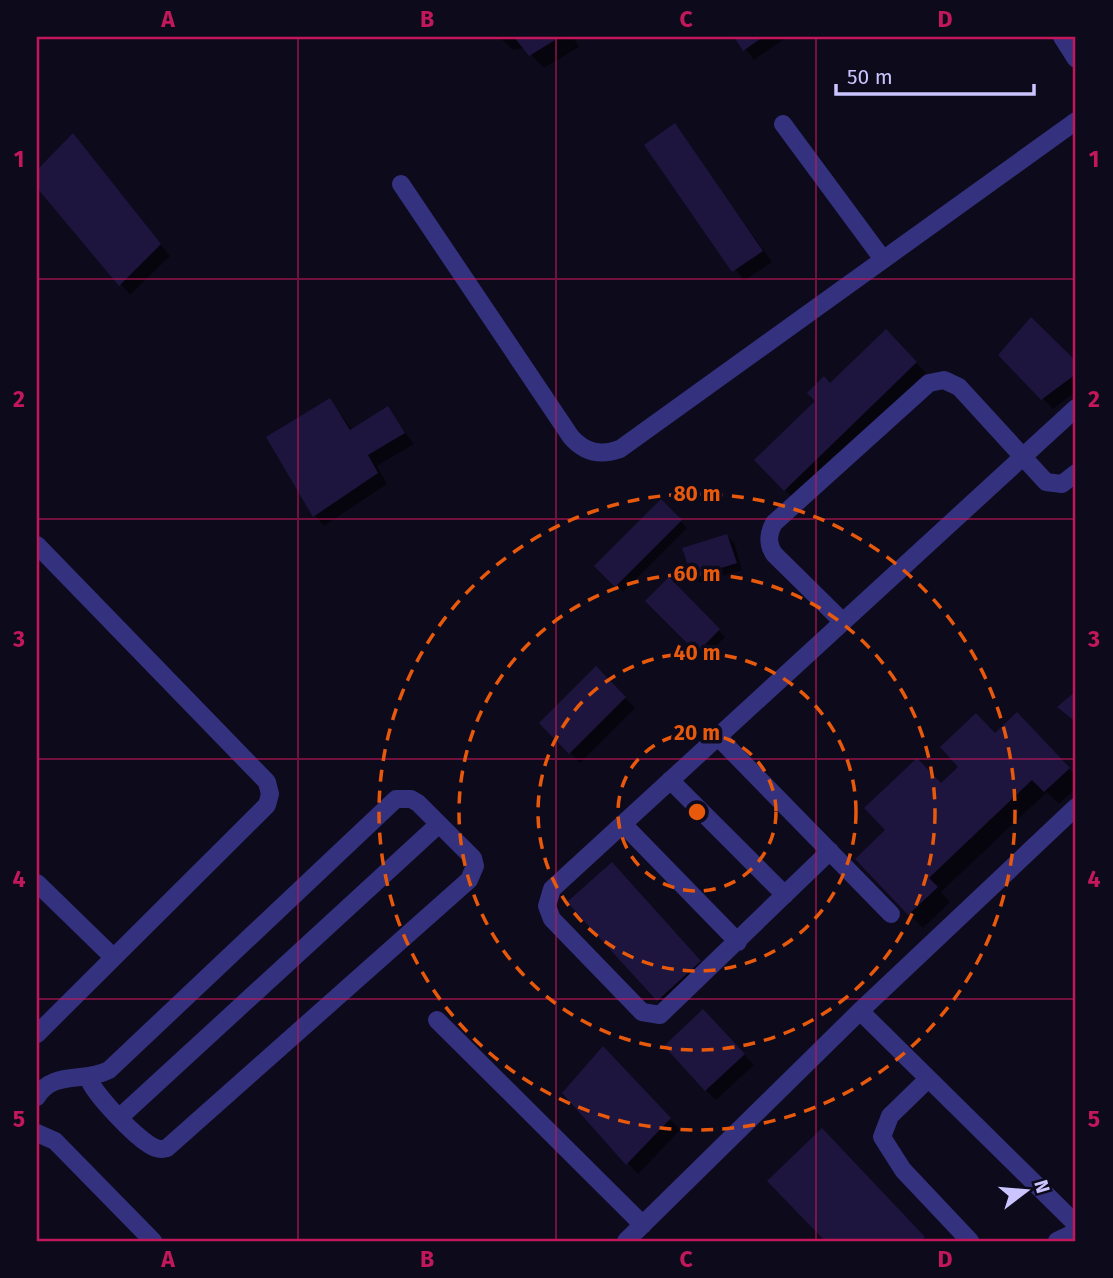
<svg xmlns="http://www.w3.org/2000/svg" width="1113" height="1278" font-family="'Fira Sans',sans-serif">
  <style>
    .shadow { fill: #0007 }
    .building { fill: #1d153e }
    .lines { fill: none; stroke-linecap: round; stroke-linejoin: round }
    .minor { stroke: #34317f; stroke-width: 18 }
    .grid { fill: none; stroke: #c2185b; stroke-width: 2; stroke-opacity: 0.55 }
    .ring { fill: none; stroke: #e8590c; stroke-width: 3.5; stroke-dasharray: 12 9 }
    .centre { fill: #e8590c; stroke: #0d0a1c; stroke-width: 3.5 }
    .ring-label { font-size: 21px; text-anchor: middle; font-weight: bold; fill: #e8590c; stroke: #0d0a1c; stroke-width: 7; stroke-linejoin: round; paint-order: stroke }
    .neatline { fill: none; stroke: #c2185b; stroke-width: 2.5 }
    .grid-label { font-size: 23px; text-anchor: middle; font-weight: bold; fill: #c2185b }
  </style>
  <rect width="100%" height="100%" fill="#0d0a1c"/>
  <path class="shadow" d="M499,37H573L579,47L544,68L525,48L513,50Z
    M736,37H787L754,60Z
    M674,125L772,262L744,281L646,145Z
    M73,135L170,256L130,295L37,185V172Z
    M1032,319L1076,363V391L1053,409L1001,355Z
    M886,331L926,373L795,500L757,460Z
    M330,400L353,431L387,408L414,444L377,466L387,484L324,526L314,515Z
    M661,501L687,528L623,592L597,566Z
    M727,536L734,542L742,570L700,583L693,576Z
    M669,580L725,637L704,658L648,601Z
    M596,669L635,708L580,763L541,723Z
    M1031,728L1076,776V788L1059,804L1047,792L941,892L950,902L923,928L857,859L941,785Z
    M622,874L710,972L668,1010L658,1000Z
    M714,1022L754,1065L716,1100L706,1090Z
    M613,1059L680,1130L638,1174L564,1093Z
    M832,1140L927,1241H828L770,1181Z"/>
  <path class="building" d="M514,37H560L529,56Z
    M734,37H763L743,51Z
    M675,123L763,251L732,272L644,145Z
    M73,133L161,244L119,286L37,188V170Z
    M1031,317L1076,361V374L1041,400L998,355Z
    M886,329L917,362L784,491L754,460L815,401L807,393L824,376L830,383Z
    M330,398L350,430L388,406L405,433L368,455L378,473L313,517L266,437Z
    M661,499L682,520L615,587L594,566Z
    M727,534L737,563L692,577L682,548Z
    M669,577L720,629L697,653L645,601Z
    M596,666L626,697L569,754L539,723Z
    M1076,691V722L1057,707Z
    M1017,712L1070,768L1044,792L1032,780L929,878L938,887L908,915L855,859L885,830L864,808L917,758L941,783L958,767L940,747L976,713L995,733Z
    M612,862L701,961L657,1001L567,902Z
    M703,1009L745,1054L705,1091L664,1046Z
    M603,1046L671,1118L626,1165L562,1093Z
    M822,1128L925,1237L921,1241H825L767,1181Z"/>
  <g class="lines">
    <path class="minor" d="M1062,37L1076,59
      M783,124L882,258
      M401,184L571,437C585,453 601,456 620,449L1076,121
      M37,545L267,782L270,794L267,805L37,1034
      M843,622L774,554C767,543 768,534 774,523L929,383L944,380L959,387L1046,482L1062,484L1076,473
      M718,737L891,914
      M670,780L785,895
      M623,824L738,942
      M830,851L660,1015L642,1012L552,919L547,906L552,889L1076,408
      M37,883L113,957
      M860,1011L1076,1224
      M437,1020L643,1225
      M927,1080L890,1116L882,1137L903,1170L970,1241
      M37,1097C52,1070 84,1083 109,1070L396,799H411L418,803L473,858L475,866L469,880L167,1148C163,1149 161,1150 156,1148C141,1144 93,1093 89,1079
      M120,1117L439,824
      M37,1133L55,1141L153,1241
      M626,1241L860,1011L1076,807
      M1057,1241L1076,1232"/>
  </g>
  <path class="grid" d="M298,37V1241M556,37V1241M816,37V1241M37,279H1076M37,519H1076M37,759H1076M37,999H1076"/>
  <g class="ring">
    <circle cx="697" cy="812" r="79"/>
    <circle cx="697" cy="812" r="159"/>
    <circle cx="697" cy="812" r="238"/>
    <circle cx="697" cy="812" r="318"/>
  </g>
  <circle cx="697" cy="812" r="10" class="centre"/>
  <g class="ring-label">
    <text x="697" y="501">80 m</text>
    <text x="697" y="581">60 m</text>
    <text x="697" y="660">40 m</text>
    <text x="697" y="740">20 m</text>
  </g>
  <rect width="1113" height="1278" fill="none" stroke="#0d0a1c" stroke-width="77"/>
  <g transform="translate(1026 1191) rotate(74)" stroke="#0d0a1c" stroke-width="5" paint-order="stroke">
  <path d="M0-5L12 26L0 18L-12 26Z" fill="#cbc5ff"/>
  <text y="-10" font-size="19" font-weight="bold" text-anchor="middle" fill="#cbc5ff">N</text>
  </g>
  <path d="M836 84v10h198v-10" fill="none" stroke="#cbc5ff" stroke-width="3.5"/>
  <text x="847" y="84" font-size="21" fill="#cbc5ff" stroke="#0d0a1c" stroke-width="5" paint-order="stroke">50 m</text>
  <rect x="38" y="38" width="1036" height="1202" class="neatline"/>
  <g class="grid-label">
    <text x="168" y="27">A</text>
    <text x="427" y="27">B</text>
    <text x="686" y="27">C</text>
    <text x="945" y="27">D</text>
    <text x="19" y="167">1</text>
    <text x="1094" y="167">1</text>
    <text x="19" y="407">2</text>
    <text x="1094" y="407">2</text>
    <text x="19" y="647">3</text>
    <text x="1094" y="647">3</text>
    <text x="19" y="887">4</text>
    <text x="1094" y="887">4</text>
    <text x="19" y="1127">5</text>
    <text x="1094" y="1127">5</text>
    <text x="168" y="1267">A</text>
    <text x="427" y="1267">B</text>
    <text x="686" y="1267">C</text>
    <text x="945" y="1267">D</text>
  </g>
</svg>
